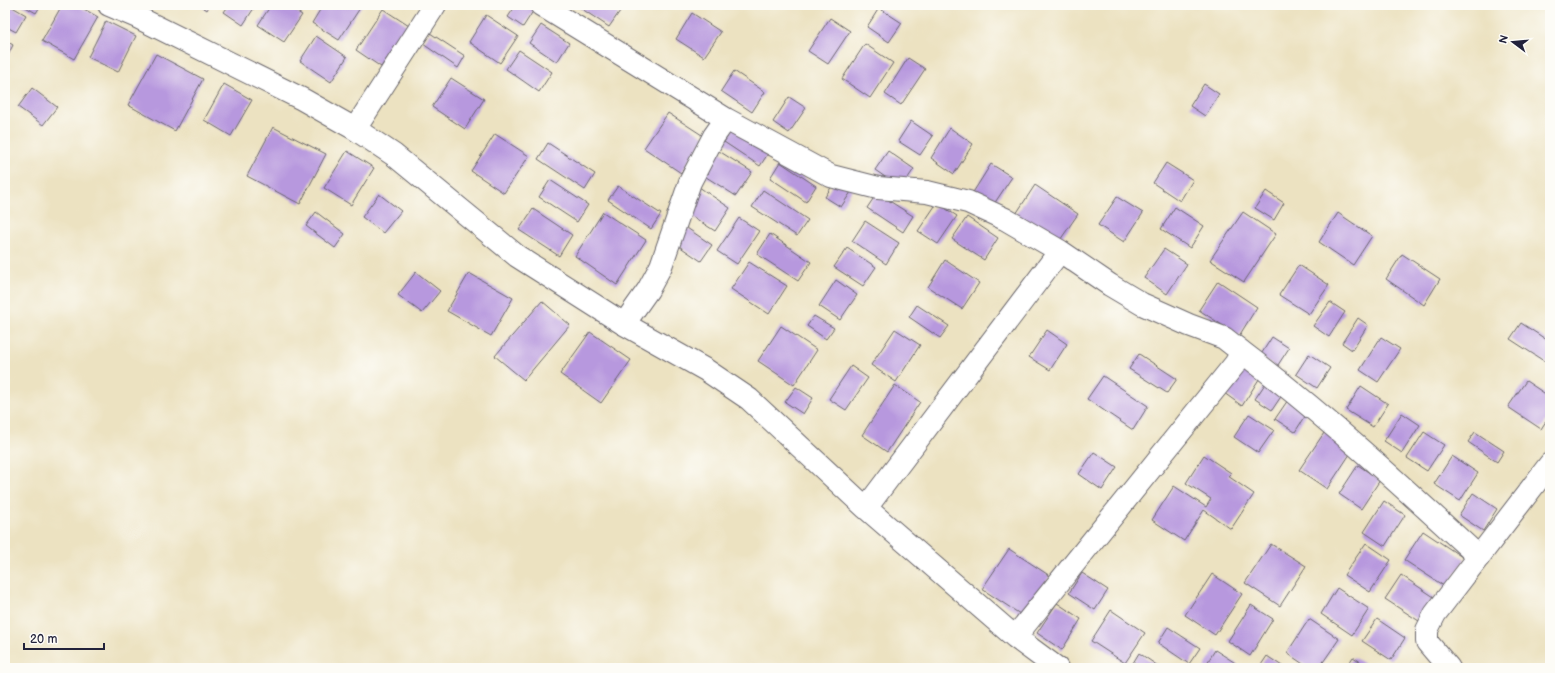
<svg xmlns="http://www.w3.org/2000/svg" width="1555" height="673" font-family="'Balsamiq Sans',sans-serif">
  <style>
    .building { fill: #b798de }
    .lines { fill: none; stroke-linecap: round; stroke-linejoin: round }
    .minor-casing { stroke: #69656a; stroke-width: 24 }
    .minor { stroke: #fff; stroke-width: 22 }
  </style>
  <rect width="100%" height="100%" fill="#fdfcf7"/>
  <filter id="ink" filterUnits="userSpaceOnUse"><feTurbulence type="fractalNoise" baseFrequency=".025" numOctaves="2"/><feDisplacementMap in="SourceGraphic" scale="8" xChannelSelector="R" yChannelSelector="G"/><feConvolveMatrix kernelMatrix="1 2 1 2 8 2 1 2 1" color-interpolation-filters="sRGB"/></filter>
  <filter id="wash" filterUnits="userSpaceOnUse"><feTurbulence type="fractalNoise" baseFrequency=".012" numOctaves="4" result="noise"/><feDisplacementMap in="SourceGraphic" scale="16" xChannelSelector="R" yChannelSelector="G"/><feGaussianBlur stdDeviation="0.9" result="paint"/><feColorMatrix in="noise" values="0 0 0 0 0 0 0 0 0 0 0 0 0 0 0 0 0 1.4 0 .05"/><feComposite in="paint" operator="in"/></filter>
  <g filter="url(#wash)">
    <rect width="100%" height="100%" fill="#ece2c1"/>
    <g id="blocks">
      <path class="building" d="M5,5H9L26,15L16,32L5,26Z
        M22,5H41L36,13Z
        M62,5H77L98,17L74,59L42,41Z
        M200,5H210L207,10Z
        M229,5H256L243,25L224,12Z
        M271,5H286L302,15L284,42L258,25Z
        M323,5H362L339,40L312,23Z
        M516,5H537L523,27L508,17Z
        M576,5H611L620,11L609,27Z
        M879,8L902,23L889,42L867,27Z
        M383,9L409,26L381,67L356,50Z
        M692,13L721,32L704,57L676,39Z
        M486,15L518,36L500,63L469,42Z
        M830,18L850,31L828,64L808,51Z
        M106,21L136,36L118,72L88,57Z
        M541,25L569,43L557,62L529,43Z
        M430,33L465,56L458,68L423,44Z
        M316,36L347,57L331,82L300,61Z
        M5,40L13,45L5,61Z
        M865,44L893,63L870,98L842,79Z
        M519,50L552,72L539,92L506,69Z
        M156,54L203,79L175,131L128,105Z
        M908,58L925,69L901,105L885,94Z
        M734,71L765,92L752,112L721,91Z
        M451,78L484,99L465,129L432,107Z
        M224,84L252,100L231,136L204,120Z
        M1204,84L1219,94L1205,116L1190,106Z
        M32,88L57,107L43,125L18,107Z
        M789,97L806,108L789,133L773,122Z
        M668,113L705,137L681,173L644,148Z
        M911,121L933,136L920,155L898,141Z
        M735,125L771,149L760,166L724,142Z
        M273,127L326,154L300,204L247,176Z
        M950,128L973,144L954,174L931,158Z
        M495,134L529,156L504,193L471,171Z
        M548,143L595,174L585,190L538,159Z
        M347,151L374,168L351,205L324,188Z
        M719,151L752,172L736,196L703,175Z
        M888,151L914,169L901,188L875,170Z
        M780,162L816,186L806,202L770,178Z
        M1166,163L1193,180L1180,201L1153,183Z
        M991,164L1012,177L992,207L972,194Z
        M837,178L853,189L841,207L825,197Z
        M550,180L588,205L577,222L539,197Z
        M1035,185L1078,214L1058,243L1016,214Z
        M618,186L661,214L651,229L608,200Z
        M699,187L730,208L715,231L684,211Z
        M763,190L808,220L797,236L752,207Z
        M1266,191L1284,203L1274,220L1255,208Z
        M877,193L913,216L903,232L867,208Z
        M379,194L401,211L383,233L362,217Z
        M1117,197L1143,213L1124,242L1098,225Z
        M937,203L957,216L938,244L918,231Z
        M1175,207L1204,226L1190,248L1161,229Z
        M533,209L572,235L559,256L519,230Z
        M316,212L345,234L335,248L306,226Z
        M603,212L646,240L617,285L575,256Z
        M1243,212L1276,234L1244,282L1210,260Z
        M1338,213L1372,236L1353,265L1319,242Z
        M967,217L998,238L984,260L952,239Z
        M739,218L759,231L737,264L717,251Z
        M865,221L899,243L886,264L852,241Z
        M681,224L712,245L701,261L670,240Z
        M770,234L811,262L798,281L757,254Z
        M847,248L876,267L863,286L834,267Z
        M1164,249L1187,264L1167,294L1144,278Z
        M1402,254L1440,279L1424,305L1386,279Z
        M945,260L979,283L962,309L928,287Z
        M749,262L787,286L769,314L731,289Z
        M1299,265L1329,285L1309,314L1279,295Z
        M416,272L440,291L422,313L398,295Z
        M469,273L513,298L491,336L447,311Z
        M836,280L857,295L840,320L819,306Z
        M1218,281L1257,307L1239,336L1199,310Z
        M542,301L570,325L524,380L495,356Z
        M1330,302L1345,312L1329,337L1313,326Z
        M917,305L949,326L940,338L909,317Z
        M814,316L834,328L826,339L807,326Z
        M1358,318L1368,325L1352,350L1342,343Z
        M1521,323L1550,342V365L1510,339Z
        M781,326L817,350L794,385L758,361Z
        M895,329L920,345L896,382L871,365Z
        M1047,330L1067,344L1050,370L1029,357Z
        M590,332L631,360L601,403L560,374Z
        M1272,337L1289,348L1276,368L1260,356Z
        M1381,337L1400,349L1378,382L1360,370Z
        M1139,354L1177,379L1167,393L1129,369Z
        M1309,354L1330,368L1317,388L1296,374Z
        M1239,362L1261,376L1242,406L1220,390Z
        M851,366L868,378L846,410L829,399Z
        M1103,376L1148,406L1133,430L1087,399Z
        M1267,381L1284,392L1272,410L1255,399Z
        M1526,381L1550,397V415L1541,429L1508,407Z
        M895,385L920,402L887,452L862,435Z
        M1361,386L1388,404L1373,427L1346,410Z
        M796,387L813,398L803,414L785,402Z
        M1290,397L1309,410L1295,432L1275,419Z
        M1402,413L1420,425L1402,453L1384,441Z
        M1249,414L1274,430L1258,453L1234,437Z
        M1326,430L1354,448L1327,489L1299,470Z
        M1424,432L1444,445L1427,471L1407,458Z
        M1475,432L1504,451L1497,462L1468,442Z
        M1094,452L1117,467L1102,490L1079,474Z
        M1204,455L1231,473L1228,476L1254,494L1231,529L1204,510L1184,541L1152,520L1174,486L1206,507L1211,499L1186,483Z
        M1452,456L1478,473L1460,501L1434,484Z
        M1358,465L1380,480L1361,509L1339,494Z
        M1473,493L1497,509L1483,531L1459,515Z
        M1384,501L1405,515L1385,546L1364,532Z
        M1423,531L1465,559L1447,588L1404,560Z
        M1366,543L1391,560L1370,592L1344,575Z
        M1271,544L1306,566L1280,606L1245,583Z
        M1009,549L1050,576L1023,616L982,589Z
        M1082,573L1108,590L1095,610L1069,593Z
        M1212,574L1242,594L1215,635L1185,615Z
        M1401,575L1434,597L1419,621L1385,599Z
        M1337,588L1369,609L1352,635L1321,614Z
        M1057,603L1081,619L1062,650L1037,633Z
        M1251,605L1273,619L1250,656L1228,641Z
        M1111,610L1145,633L1125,663L1091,641Z
        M1309,619L1339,639L1319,668H1309L1287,653Z
        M1377,619L1405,638L1391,660L1362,641Z
        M1168,627L1200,648L1189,664L1158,643Z
        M1215,650L1237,664L1234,668H1204Z
        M1139,653L1161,668H1130Z
        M1267,656L1285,668H1259Z
        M1353,657L1370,668H1346Z"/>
    </g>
  </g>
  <g filter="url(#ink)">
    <use href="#blocks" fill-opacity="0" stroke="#69656a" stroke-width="1"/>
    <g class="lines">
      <defs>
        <path id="minor" d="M109,5L137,17L302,99L355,129L394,155L517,256L624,324L706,370L749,399L866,508L1015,637L1057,668
          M541,5L726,119L831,176L878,188L927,192L968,202L1005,219L1060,251L1110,285L1142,304L1189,325L1224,338L1242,352L1235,364L1015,637
          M355,129L435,5
          M624,324L648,290L661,266L690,182L714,136L726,119
          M1242,352C1325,415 1402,486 1479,557
          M866,508L1060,251
          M1449,668L1427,642V630L1435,614L1550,464"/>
      </defs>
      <use href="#minor" class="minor-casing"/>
      <use href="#minor" class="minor"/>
    </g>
  </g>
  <rect width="1555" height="673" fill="none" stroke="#fdfcf7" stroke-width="20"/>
  <g transform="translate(1513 42) rotate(286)" stroke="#fdfcf7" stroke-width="3" paint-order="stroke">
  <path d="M0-3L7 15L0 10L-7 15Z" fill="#22223b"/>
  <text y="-6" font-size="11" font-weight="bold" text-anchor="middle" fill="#22223b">N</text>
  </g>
  <path d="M24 643v6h80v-6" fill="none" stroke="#22223b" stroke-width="2"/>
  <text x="30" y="643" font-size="12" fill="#22223b" stroke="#fdfcf7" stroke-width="3" paint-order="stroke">20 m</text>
</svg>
